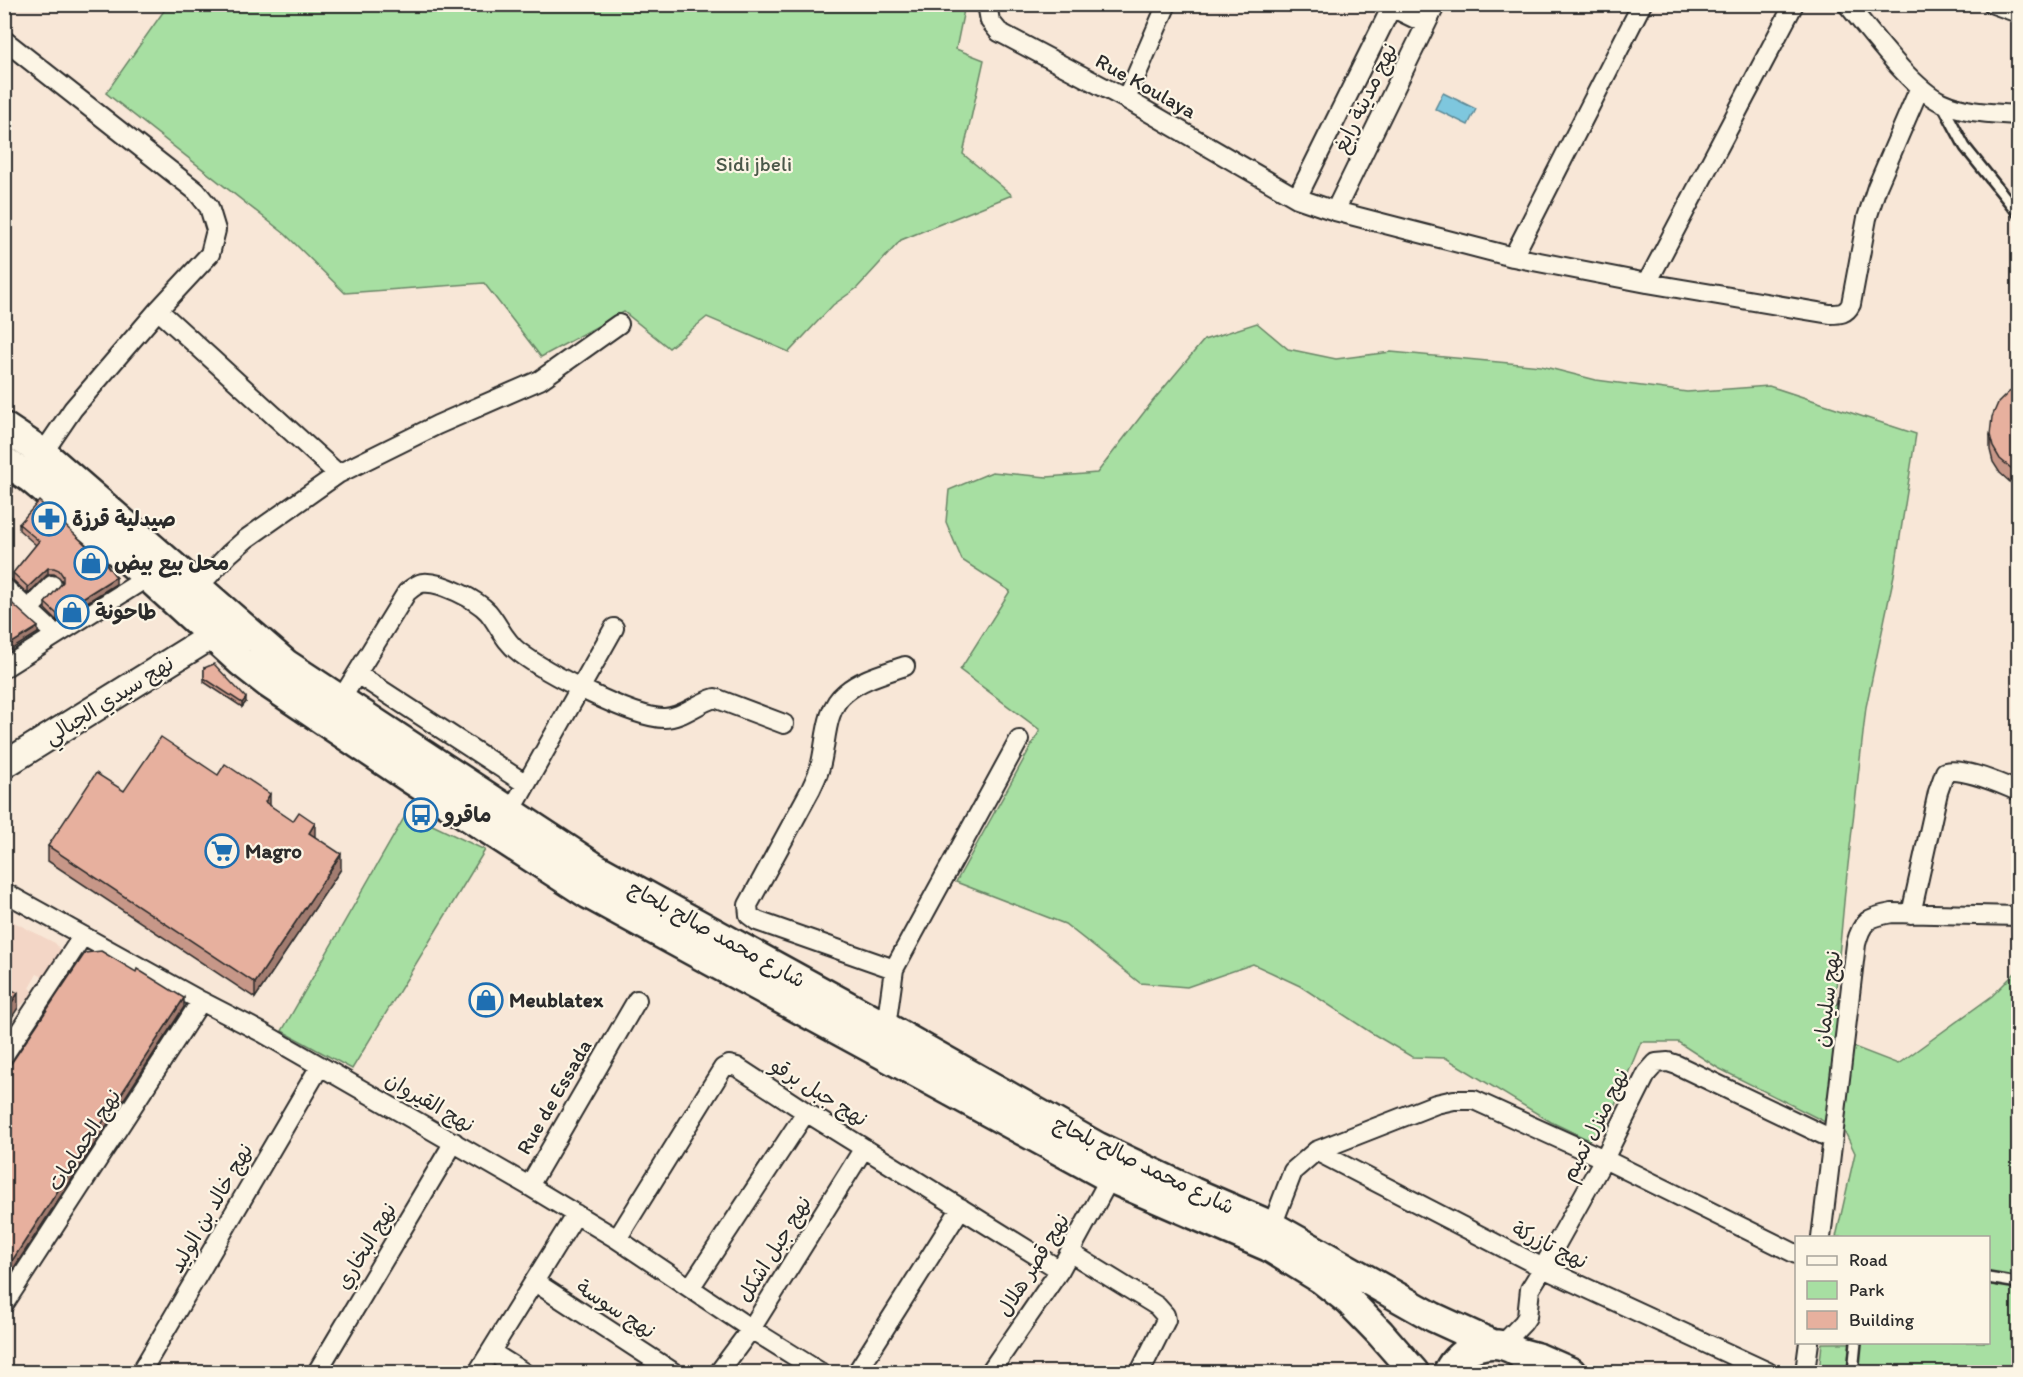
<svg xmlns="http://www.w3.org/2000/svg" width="2023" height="1377" font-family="Itim,'Playpen Sans Arabic',sans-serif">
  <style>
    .built { fill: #f3d6c6 }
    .green { fill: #a7dfa2; stroke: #698566; stroke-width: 1.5 }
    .water { fill: #7ec7de; stroke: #5d8996; stroke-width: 1.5 }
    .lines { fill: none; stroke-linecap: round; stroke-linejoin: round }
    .lane-casing { stroke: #2b2b2b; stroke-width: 14 }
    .street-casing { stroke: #2b2b2b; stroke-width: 22 }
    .secondary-casing { stroke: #2b2b2b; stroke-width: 30 }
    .primary-casing { stroke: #2b2b2b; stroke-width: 33 }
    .lane { stroke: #fcf5e5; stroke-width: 9 }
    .street { stroke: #fcf5e5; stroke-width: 18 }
    .secondary { stroke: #fcf5e5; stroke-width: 26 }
    .primary { stroke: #fcf5e5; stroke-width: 28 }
    .wall { fill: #c79788; stroke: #2b2b2b; stroke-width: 1.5 }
    .shaded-wall { fill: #a27b6f; stroke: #2b2b2b; stroke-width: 1.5 }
    .building { fill: #e7b09e; stroke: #2b2b2b; stroke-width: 1.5 }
    .labels { text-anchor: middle; stroke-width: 4.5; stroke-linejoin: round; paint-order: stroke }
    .street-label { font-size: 21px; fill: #2b2b2b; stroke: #fcf5e5 }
    .park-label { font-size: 21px; fill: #4a5849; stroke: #fcf5e5 }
    .poi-label { font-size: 21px; font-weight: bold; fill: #2b2b2b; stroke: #fcf5e5; text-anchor: start }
  </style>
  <rect width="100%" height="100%" fill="#f8e7d7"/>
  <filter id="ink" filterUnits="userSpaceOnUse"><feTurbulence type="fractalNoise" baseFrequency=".0167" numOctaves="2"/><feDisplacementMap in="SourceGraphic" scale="12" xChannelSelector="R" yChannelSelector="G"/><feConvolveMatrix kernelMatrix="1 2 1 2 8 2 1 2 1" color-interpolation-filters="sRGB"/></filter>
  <g filter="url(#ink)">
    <path class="built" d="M4,917L55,943L63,953L49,980L37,974L29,988L33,991L28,999L18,1008L5,1001Z"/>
    <path class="green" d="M168,5H965L956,49L984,60L963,154L1012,195L901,240L857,288L833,305L789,352L707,317L669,348L624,312L541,357L484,283L345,293L285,234L106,93Z
      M1257,323L1288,349L1336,359L1391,352L1541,366L1596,380L1687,392L1769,386L1916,434L1894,575L1866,707L1845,891L1835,999L1854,1047L1898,1064L1992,996L2018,970V1372H1819L1822,1343L1988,1342V1238L1836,1237L1855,1153L1845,1132L1718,1068L1678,1042H1641L1606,1127L1589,1140L1551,1122L1446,1058L1412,1057L1370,1032L1300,986L1253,964L1187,987L1140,983L1065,924L956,882L1040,730L960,670L1010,591L962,560L946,522L949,490L992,472L1047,477L1097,473L1152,402L1204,340Z
      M405,812L485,850L352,1069L282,1031L405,816Z"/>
    <path class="water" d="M1443,93L1476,109L1468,125L1435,109Z"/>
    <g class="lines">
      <defs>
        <path id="lane" d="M1942,104L1965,147L2018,213
          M1988,1278L2018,1283
          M1853,1372L1856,1342
          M2018,1372V1370"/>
        <path id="street" d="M987,4L990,21L999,32L1126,99L1297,198L1335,211L1513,257L1647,283L1830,314C1840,314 1846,314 1851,304L1867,218L1877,187L1920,87
          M1385,4L1426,24
          M1847,4C1870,31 1910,87 1941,102C1965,113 1992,113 2018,115
          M1993,4L2018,13
          M4,40L196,191L209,207L216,230L210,254L158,310L73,409L43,453
          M1126,99L1167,4
          M1297,198L1393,4
          M1335,211L1436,4
          M1513,257L1642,4
          M1647,283L1794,4
          M158,310L338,474L437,425L540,380L619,324
          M4,587L55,634
          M198,587L229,554L246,539L338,474
          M29,609L52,585
          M4,668L148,577
          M357,674L526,784
          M340,701L407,592C411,589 417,584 422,583C439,580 477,600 488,612C499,625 504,641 519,652C545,672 632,718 664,718C682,718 697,703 715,698L784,724
          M510,813L614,628
          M4,892L201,1001L263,1033L529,1186L617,1239L751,1329L820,1372
          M1911,914L1938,792L1945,772C1963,767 2000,784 2018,791
          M894,969L757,921L749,915L748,905L811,789C814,782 818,775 820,767C827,743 824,710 845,693C861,679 885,673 905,666
          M886,1027L894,969L1019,740
          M4,1055L82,937
          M1316,1151L1543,1268L1768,1372
          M529,1186L637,1000
          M1272,1226L1293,1171L1316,1151L1436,1104L1454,1100H1474L1604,1159L1796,1254
          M1821,1238L1856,944C1862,921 1868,917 1892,913L2018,916
          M617,1239L723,1068L729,1065L737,1067L806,1112L1060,1270
          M1071,1253L1157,1306L1165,1315L1166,1320L1140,1372
          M535,1282L673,1372
          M690,1288L806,1112
          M4,1304L201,1001
          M1502,1345L1523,1323L1527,1317L1530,1289L1543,1268L1604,1159L1647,1073L1656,1063L1668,1062L1677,1065L1832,1139
          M491,1352L523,1372
          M141,1372L320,1066
          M317,1372L454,1142
          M478,1372L576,1214
          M719,1372L751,1329L864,1148
          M857,1372L961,1208
          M990,1372L1060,1270L1110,1178
          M1805,1372L1809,1342"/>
        <path id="secondary" d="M4,765L213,635"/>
        <path id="primary" d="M4,427L43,453L286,664L596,868L886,1027L1098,1147L1193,1192L1272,1226L1433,1317L1492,1344
          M4,461L30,478L148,577L241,662L269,684L409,778L588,894L1110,1178L1269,1247L1321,1279L1349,1301L1380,1333L1414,1372
          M1517,1352L1539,1358L1571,1372
          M1448,1372C1459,1347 1492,1336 1516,1351C1524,1356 1529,1364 1534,1372"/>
      </defs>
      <use href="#lane" class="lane-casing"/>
      <use href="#street" class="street-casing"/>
      <use href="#secondary" class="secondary-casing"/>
      <use href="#primary" class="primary-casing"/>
      <use href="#lane" class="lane"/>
      <use href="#street" class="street"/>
      <use href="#secondary" class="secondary"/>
      <use href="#primary" class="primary"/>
    </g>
    <path class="wall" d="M2019,387V487L2011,483L2000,473L1993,462L1990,450V435Z
      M19,524L116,584L57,621L45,609V603L63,582L59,577L54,574H48L28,594L13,580V573L36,545L19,530Z
      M204,668L246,702L242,707L204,682Z
      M218,775L270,806L315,837L341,869L255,998L48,861V846L124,791Z"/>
    <path class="shaded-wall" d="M13,485V492L4,504V497Z
      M48,568V574L28,594V587Z
      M116,577V584L57,621V614Z
      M38,627V633L4,654V648Z
      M246,698V702L242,707V703Z
      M270,794V809L265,802Z
      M315,823V838L309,833Z
      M341,854V869L255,998V983Z
      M18,993V1008L4,1029V1014Z
      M184,998V1007L4,1283V1273Z"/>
    <path class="building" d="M2019,387V472L2011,468L2000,459L1993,447L1990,435L1992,417L1998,403L2009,392Z
      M4,479L13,485L4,497Z
      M39,501L106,564L116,577L57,614L45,603L63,582V576L59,570L54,568H48L28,587L13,573L39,541L19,524Z
      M4,596L38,627L4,648Z
      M214,664L246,698L242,703L204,678V668Z
      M161,737L218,775L225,764L270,794L265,802L293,821L299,812L315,823L309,833L341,854L255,983L48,846L96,773L124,791Z
      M101,951L136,972L137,969L184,998L4,1273V1074L85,953Z
      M4,986L18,993L4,1014Z"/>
  </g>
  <defs>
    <symbol id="pharmacy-ring" viewBox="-11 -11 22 22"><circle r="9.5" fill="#fcf5e5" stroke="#1f6fb2" stroke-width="1.5"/><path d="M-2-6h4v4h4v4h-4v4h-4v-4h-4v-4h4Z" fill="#1f6fb2"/></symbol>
    <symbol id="shop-ring" viewBox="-11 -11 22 22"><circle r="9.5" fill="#fcf5e5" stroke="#1f6fb2" stroke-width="1.5"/><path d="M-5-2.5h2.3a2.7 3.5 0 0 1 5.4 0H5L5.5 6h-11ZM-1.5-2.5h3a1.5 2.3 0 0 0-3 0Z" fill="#1f6fb2"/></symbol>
    <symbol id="bus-ring" viewBox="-11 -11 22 22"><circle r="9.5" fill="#fcf5e5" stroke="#1f6fb2" stroke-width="1.5"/><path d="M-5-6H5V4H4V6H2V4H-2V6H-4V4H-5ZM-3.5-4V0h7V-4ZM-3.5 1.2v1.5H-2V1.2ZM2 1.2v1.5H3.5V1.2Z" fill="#1f6fb2"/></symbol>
    <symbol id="supermarket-ring" viewBox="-11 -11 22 22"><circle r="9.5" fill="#fcf5e5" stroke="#1f6fb2" stroke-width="1.5"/><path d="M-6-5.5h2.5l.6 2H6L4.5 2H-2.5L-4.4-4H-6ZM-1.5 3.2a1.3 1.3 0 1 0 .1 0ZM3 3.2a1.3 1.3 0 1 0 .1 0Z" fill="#1f6fb2"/></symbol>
  </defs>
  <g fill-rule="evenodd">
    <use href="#pharmacy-ring" x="30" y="500" width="38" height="38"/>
    <use href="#shop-ring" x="72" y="544" width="38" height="38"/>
    <use href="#shop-ring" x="53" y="593" width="38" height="38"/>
    <use href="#bus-ring" x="402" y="796" width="38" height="38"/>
    <use href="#supermarket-ring" x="203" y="832" width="38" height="38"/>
    <use href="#shop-ring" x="467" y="981" width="38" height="38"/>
  </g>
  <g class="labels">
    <g class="street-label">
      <text transform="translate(1146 86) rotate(29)" y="7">Rue Koulaya</text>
      <text transform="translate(1365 98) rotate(-64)" y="7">نهج مدينة رابغ</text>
      <text transform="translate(109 700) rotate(-32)" y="7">نهج سيدي الجبالي</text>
      <text transform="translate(717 934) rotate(29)" y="7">شارع محمد صالح بلحاج</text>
      <text transform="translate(1827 999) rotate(-83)" y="7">نهج سليمان</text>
      <text transform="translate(819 1092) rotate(32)" y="7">نهج جبل برقو</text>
      <text transform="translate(554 1097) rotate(-60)" y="7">Rue de Essada</text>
      <text transform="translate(430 1102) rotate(30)" y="7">نهج القيروان</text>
      <text transform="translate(1595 1125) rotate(-63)" y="7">نهج منزل تميم</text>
      <text transform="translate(84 1140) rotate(-57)" y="7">نهج الحمامات</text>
      <text transform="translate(1144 1165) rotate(26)" y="7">شارع محمد صالح بلحاج</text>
      <text transform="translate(211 1208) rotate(-60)" y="7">نهج خالد بن الوليد</text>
      <text transform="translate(1550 1245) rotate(26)" y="7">نهج تازركة</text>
      <text transform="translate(366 1246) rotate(-59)" y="7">نهج البخاري</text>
      <text transform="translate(774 1249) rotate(-58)" y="7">نهج جبل اشكل</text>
      <text transform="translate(1033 1265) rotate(-58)" y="7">نهج قصر هلال</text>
      <text transform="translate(616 1309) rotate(33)" y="7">نهج سوسة</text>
    </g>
    <g class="park-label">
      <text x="754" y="171">Sidi jbeli</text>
    </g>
    <g class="poi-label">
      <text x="72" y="526">صيدلية قرزة</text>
      <text x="114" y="570">محل بيع بيض</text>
      <text x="95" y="619">طاحونة</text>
      <text x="444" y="822">ماقرو</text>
      <text x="245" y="858">Magro</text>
      <text x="509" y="1007">Meublatex</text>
    </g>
  </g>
  <rect width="2023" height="1377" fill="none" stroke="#fcf5e5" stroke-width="24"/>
  <rect x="12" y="12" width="1999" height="1353" fill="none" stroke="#2b2b2b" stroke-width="2" filter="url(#ink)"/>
  <rect x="1795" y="1236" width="195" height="108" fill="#fcf5e5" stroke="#a8a49b" stroke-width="1.5"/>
  <rect x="1807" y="1256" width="30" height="9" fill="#fcf5e5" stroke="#a8a49b" stroke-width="1.5"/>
  <text x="1849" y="1266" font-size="18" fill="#2b2b2b">Road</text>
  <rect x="1807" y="1281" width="30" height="18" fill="#a7dfa2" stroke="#a8a49b" stroke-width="1.5"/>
  <text x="1849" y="1296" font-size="18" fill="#2b2b2b">Park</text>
  <rect x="1807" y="1311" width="30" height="18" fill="#e7b09e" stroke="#a8a49b" stroke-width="1.5"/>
  <text x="1849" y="1326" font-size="18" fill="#2b2b2b">Building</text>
</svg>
